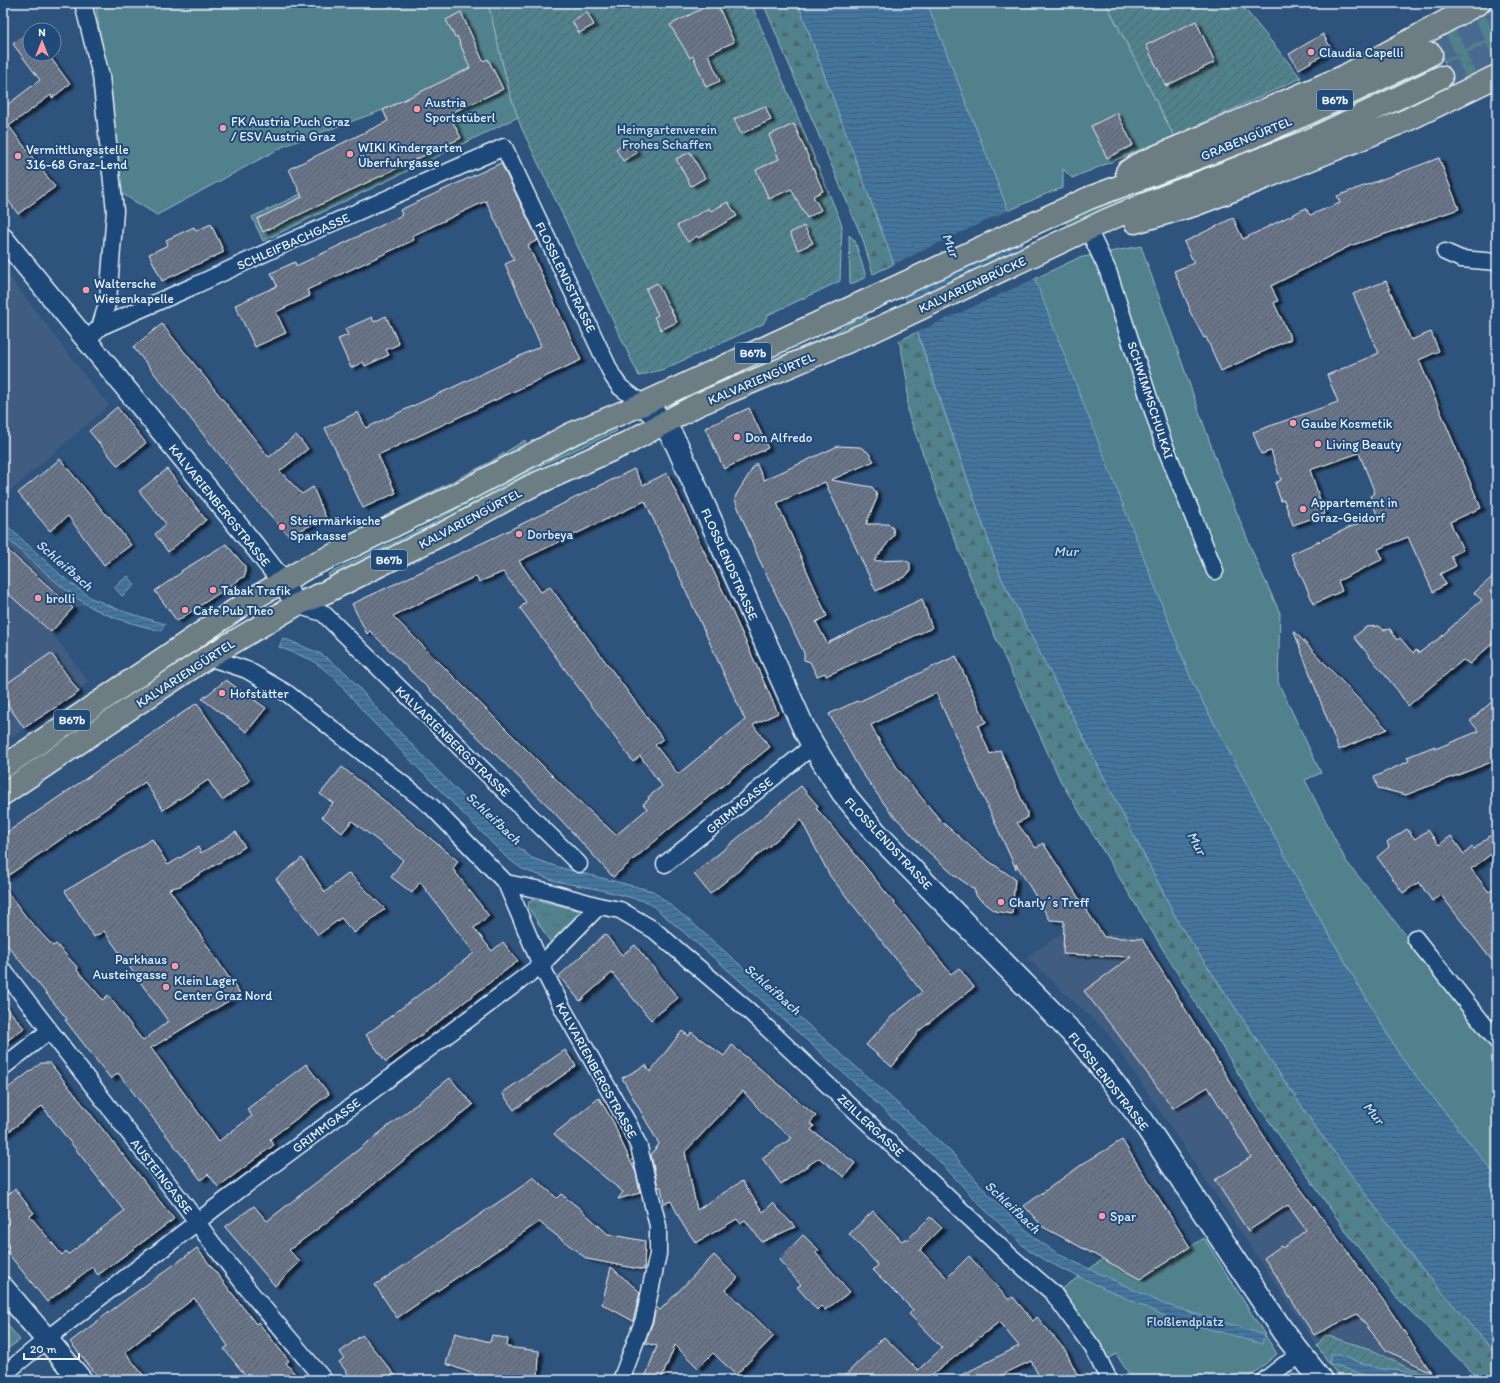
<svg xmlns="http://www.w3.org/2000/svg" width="1500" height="1383" font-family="Itim,sans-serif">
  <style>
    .built { fill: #405d81 }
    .grass { fill: url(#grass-tufts); stroke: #9cb9c2 }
    .forest { fill: url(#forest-firs); stroke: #9cb9c2 }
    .park { fill: #51818c; stroke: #9cb9c2 }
    .garden { fill: url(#garden-furrows); stroke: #9cb9c2 }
    .water { fill: url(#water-rules); stroke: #85a7c3 }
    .pier { fill: #2e537d }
    .building { fill: url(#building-hatch); stroke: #e8f1f8; fill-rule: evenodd; filter: url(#shadow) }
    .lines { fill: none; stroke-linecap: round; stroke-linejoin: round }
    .primary-tunnel { stroke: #4a6b8f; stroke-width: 22; stroke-dasharray: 22 11; stroke-linecap: butt }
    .minor-casing { stroke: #e8f1f8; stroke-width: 19 }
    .tertiary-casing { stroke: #e8f1f8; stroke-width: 23 }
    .secondary-casing { stroke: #e8f1f8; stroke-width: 25 }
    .primary-casing { stroke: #e8f1f8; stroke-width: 25 }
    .minor { stroke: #1f4a7a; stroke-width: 16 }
    .tertiary { stroke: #1f4a7a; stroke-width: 20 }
    .secondary { stroke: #1f4a7a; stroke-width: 22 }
    .primary { stroke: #6c7e84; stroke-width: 22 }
    .poi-dot { fill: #ff9aa2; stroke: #1f4a7a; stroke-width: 1.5 }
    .labels { text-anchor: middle; stroke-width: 4; stroke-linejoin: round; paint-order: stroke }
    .shield { fill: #1f4a7a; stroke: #acbfd2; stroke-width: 1 }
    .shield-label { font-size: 12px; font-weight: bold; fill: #e8f1f8 }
    .poi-label { font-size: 13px; fill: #e8f1f8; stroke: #1f4a7a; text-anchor: start }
    .park-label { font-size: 13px; fill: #d1e0e8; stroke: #1f4a7a }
    .street-label { font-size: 13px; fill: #e8f1f8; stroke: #1f4a7a }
    .water-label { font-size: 14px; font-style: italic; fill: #cfdfeb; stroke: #1f4a7a }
  </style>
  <defs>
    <pattern id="grass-tufts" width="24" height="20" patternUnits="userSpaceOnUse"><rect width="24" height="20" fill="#51818c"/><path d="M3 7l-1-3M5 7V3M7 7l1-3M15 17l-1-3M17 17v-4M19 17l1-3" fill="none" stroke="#4c676e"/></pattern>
    <pattern id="forest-firs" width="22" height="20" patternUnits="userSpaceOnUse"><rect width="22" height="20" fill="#51818c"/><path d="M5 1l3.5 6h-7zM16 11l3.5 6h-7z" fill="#4c676e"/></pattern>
    <pattern id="garden-furrows" width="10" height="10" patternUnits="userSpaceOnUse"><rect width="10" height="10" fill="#51818c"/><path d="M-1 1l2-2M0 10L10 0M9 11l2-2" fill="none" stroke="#4c676e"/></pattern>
    <pattern id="water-rules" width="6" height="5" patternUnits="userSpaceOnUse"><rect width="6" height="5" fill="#4376a0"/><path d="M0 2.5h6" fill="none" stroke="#445f75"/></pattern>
    <pattern id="building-hatch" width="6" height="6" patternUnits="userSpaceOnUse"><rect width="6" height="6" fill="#6a7589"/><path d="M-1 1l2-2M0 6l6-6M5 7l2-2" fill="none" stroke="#585e6a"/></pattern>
    <filter id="shadow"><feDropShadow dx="4.5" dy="2.5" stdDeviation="1" flood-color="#0009"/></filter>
  </defs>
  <rect width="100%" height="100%" fill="#2e537d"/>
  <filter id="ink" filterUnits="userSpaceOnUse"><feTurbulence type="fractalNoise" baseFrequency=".025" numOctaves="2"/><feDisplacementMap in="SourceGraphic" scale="8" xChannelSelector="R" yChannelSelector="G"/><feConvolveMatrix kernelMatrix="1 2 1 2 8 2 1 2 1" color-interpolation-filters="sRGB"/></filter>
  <g filter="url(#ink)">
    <path class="built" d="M3,268L95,389L109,405L3,497Z
      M3,535L70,593L87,605L73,608L51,632L88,681L79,692L3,743Z
      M1064,932L1138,935L1142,939L1275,1154L1386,1304L1431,1373L1408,1368L1370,1349L1325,1335L1317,1346L1107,1032L1026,957Z"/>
    <path class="grass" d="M1497,4V63L1455,84L1432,36Z
      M1258,144L1260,150L1159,187H1157L1155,184Z
      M1128,192L1131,195L1130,199L1067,227V223L1063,221Z
      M849,235L855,241L866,277L850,285Z
      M868,312L866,316L868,319H870L871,322L701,394L699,391L832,334Z
      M615,428L617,431L546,463L494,491L443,521L331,580L328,574L431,524L486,491L546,459Z
      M525,440L526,443L490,465L385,518V516L490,462Z
      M532,900H537L577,910L583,915L554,942L551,943L528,907L529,902Z"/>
    <path class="forest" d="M763,3H798L894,264L873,274L863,240Z
      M917,332L1001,577L1181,927L1317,1129L1414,1259L1497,1356V1380H1480L1396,1297L1348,1234L1255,1101L1060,780L993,632L948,523L908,413L907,381L902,353L899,341Z"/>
    <path class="park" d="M95,3H488L510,94L518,117L263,241L252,217L406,144L388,121L383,110L284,146L157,215L121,193L112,105Z
      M927,3H1106L1174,136L1072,178L1063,169V188L1048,193L1008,211Z
      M1141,246L1220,471L1258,565L1280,613L1278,682L1321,773L1305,780L1346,861L1497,1048V1177L1400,1056L1306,895L1193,684L1034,279L1078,258Z
      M1204,1238L1277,1354L1246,1380H1133L1116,1354L1107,1359L1062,1289L1103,1259L1140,1279Z
      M3,1319L20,1340L3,1352Z"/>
    <path class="garden" d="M488,3H751L842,225L840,281L768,315L763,324L664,369L639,376L521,127L510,94Z
      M1106,3H1240L1301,78L1174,136Z
      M1325,1335L1370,1349L1408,1368L1431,1373L1432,1380H1341L1317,1346Z"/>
    <path class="water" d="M798,3H927L1193,684L1306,895L1400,1056L1497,1177V1356L1414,1259L1317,1129L1181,927L1001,577L894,264Z
      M3,522L63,577L91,598L122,611L165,624L161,631C135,624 108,618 86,604C56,585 30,558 3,535Z
      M128,576L135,585L122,596L114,587Z
      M283,638L321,654L346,673L381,713L493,827L532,858L558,867L653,891L690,921L913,1117L955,1156L990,1196L1036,1239L1060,1255L1164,1304L1264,1335L1262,1344L1167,1317L1060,1268L1029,1251L983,1208L942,1164L856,1084L720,963L648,902L601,890L555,881L522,869L505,856L371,720L335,678L312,660L279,647Z
      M1332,1353L1377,1368L1427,1374L1449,1380H1390L1374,1378L1329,1363Z"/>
    <path class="pier" d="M1009,210L1021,240L902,295L892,265Z
      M1025,249L1036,278L915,333L905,303Z"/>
    <path class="building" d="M713,3H717L734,42L708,54L720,81L706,87L693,56L690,58L670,25Z
      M461,12L483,61L488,59L503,89L449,114L461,138L263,232L257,219L302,197L289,169L388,121L383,110L470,68L457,36L455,37L446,20Z
      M587,12L594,25L579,33L572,21Z
      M1196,21L1215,62L1166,86L1146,45Z
      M30,31V54H48L70,84L52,98L51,95L9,126L55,187L18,214L3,193V108L40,80L13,44Z
      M1323,34L1332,50L1299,69L1289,54Z
      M765,106L771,120L741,134L734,119Z
      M1117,113L1133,145L1107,158L1091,126Z
      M794,124L823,191L813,196L821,210L807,218L791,189L769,199L756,170L779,159L769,135Z
      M629,140L637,153L623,161L616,149Z
      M690,152L705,178L691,186L676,159Z
      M1439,158L1459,209L1350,246L1271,286L1278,301L1274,303L1291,339L1221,371L1206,337L1204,338L1189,310L1190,309L1174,271L1194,263L1184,242L1233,218L1243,239L1306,208L1310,215L1340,203L1337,196Z
      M501,163L538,240L528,245L581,360L378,455L396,493L363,508L325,428L358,412L366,428L541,346L505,264L514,260L486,201L412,236L414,240L307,290L310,296L276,312L286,333L255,347L235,305L277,286L271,273L295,262L296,266L378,227L402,215L400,210Z
      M728,202L737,216L698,238L697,236L688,242L677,226L709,208L711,211Z
      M211,224L224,252L162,281L149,254L168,245L166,240L194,227L196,231Z
      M804,226L813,243L798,250L790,233Z
      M1386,281L1411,340L1431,332L1439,351L1419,360L1481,508L1450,522L1463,550L1451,556L1456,566L1440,574L1446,584L1433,592L1408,537L1378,549L1383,559L1338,581L1342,591L1314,604L1291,554L1377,515L1370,496L1375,493L1359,453L1310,470L1325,514L1293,525L1284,500L1281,501L1275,483L1281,480L1271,451L1261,454L1253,432L1338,402L1327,375L1379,353L1353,294Z
      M657,283L677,322L661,330L654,317L658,315L646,289Z
      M386,316L399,344L386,350L389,355L365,366L363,362L351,368L338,339L348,335L345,329L372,317L374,322Z
      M162,324L269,457L296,435L308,449L280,471L302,494L313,487L326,518L289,536L252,495L133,347Z
      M117,407L146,443L118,466L89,431Z
      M749,408L768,448L724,469L705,428Z
      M838,446L860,447L868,452L874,461L831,480L872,487L876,492L877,498L866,524H888L893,528L894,535L874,561L904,560L910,563V571L906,576L876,591L825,482L777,503L827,616L816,622L827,643L922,599L932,628L826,676L825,673L817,676L810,662L804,660V653L758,557L735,500L736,495L756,463L764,480Z
      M60,459L108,517L109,516L131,545L104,565L68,516L50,531L18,493Z
      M167,469L206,520L168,552L155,534L166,524L139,491Z
      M634,469L643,485L667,473L722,589L778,713L753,725L770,747L667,831L613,877L550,808L370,631L367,634L352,604L495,537ZM645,501L745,720L678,774L655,745L663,739L550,587L541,592L519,561ZM503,572L526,602L520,608L633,762L640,756L662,786L648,797L649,799L643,804L647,809L616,835L568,791L393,616L476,576L479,582Z
      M226,544L245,566V576L177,621L155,591L182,572L181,571Z
      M3,546L73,608L51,632L3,589Z
      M1497,573V639L1470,664L1463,660L1408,706L1398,691L1354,637L1366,627L1379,626L1384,630L1390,629L1397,640L1400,638L1413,653L1416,650L1419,653L1442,636L1449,629L1482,600L1474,593Z
      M1294,632H1295L1387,729L1339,750Z
      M51,653L79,692L24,728L3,698V686Z
      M956,656L986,722L978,726L990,754L1000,750L1027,812V818L1017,823L1036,848L1043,843L1104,937L1142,939L1275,1154L1386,1304L1431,1372L1386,1350L1357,1314L1314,1335L1277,1278H1278L1264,1258L1281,1246L1283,1248L1306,1230L1288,1205L1248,1231L1215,1180L1251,1157L1208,1087L1173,1108L1118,1034L1084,991L1131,957L1063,954L1064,921L1050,920L1016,864V869L936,693L871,725L880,742L900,772L941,821L980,855L1015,879L1012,914L995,911L977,897L974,889L954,875L921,845L888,809L860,770L829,714L857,701L858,702Z
      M226,680L266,708L247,732L202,699Z
      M1497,697V760L1406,795L1378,788L1374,777L1409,761L1407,757L1435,746V749L1479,731L1470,721Z
      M197,703L250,781L222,800L208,780L163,810L145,782L3,879V835Z
      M342,767L401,814L458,861L453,869L489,916L474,928L492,951L503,942L518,961L386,1062L366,1035L474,953L420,882L412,893L391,877L403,860L352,821L342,833L322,817L333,803L320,794Z
      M801,786L818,806L816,808L855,854L951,974L959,968L974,987L920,1030L892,1067L866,1045L891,1017L922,992L830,876L801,820L710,894L694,874Z
      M1407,829L1415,839L1428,830L1439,845L1451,836L1464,854L1472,847L1474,849L1497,830V850L1471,869L1489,892L1497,885V967L1441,895L1432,901L1419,882L1403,893L1377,857L1389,847L1387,842Z
      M236,832L245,847L180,886L169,889L240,994L151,1048L219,1141L252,1116L247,1109L306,1064L329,1094L270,1139L274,1145L218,1187L208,1174L201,1180L118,1073L111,1079L65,1020L67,1019L3,940V886L27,918L53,946L56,944L78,968L77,970L103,1000L108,995L143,1041L168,1021L104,931L94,937L65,891L152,839L168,865L198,847L201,853Z
      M302,858L325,892L349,873L385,909L354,933L341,918L318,935L276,879Z
      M605,934L622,955L635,945L678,998L651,1020L612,973L580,1001L559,976Z
      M3,1003L24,1028L3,1044Z
      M682,1031L689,1036L691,1032L724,1056L732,1045L816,1116L810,1123L814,1126L811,1130L855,1163L844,1177L819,1158L781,1184L762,1158L792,1138L765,1116L743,1091L685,1152L697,1210L742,1181L763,1212L773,1203L795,1227L762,1242L745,1220L740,1223L737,1219L696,1243L683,1225L671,1201L664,1204L661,1187H658L651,1155L659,1144L622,1078L646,1065L650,1072Z
      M565,1050L576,1066L514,1110L502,1093Z
      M41,1063H50L174,1219L98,1275L92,1267L47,1302L3,1247V1199L15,1189L34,1213L30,1216L62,1255L66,1251L69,1254L124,1211L42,1106L3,1136V1092Z
      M450,1078L473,1105L323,1225L289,1250L300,1262L275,1286L225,1227L254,1206L267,1221Z
      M599,1098L614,1123L618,1134L636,1173L640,1193L618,1199L623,1192L570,1149L554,1134Z
      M1122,1140L1190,1247L1140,1279L1043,1227L1024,1206L1084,1163Z
      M533,1177L557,1198L561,1194L578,1207L608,1234L645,1241L644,1270L587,1259L539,1222L397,1318L375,1285L521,1187Z
      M873,1211L902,1241L905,1238L907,1240L930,1217L942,1228L920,1250L947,1278L969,1256L1009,1300L1013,1297L1033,1321L1037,1317L1065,1350L1080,1380H1041L1031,1361L991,1380H952L1019,1346L999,1322L927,1379L928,1380H840L884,1337L918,1370L942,1348L909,1314L913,1310L873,1270L878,1265L849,1234Z
      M803,1235L819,1250L816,1253L850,1292L825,1310L821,1306L817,1310L797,1287L801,1285L779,1260Z
      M197,1248L256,1324L258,1322L289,1361L286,1363L300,1380H249L224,1349L228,1346L194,1298L125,1352L147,1380H101L70,1342L116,1307Z
      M714,1255L738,1278L726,1290L774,1336L736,1375L713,1353L698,1368L675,1345L661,1380H644L657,1346L645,1343L653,1322L656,1307L660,1310Z
      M611,1267L640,1292L633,1321L602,1304Z
      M455,1333L490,1342L492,1335L508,1339L507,1347L539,1351L538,1380H490L446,1364Z
      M362,1335L399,1380H353L339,1362L344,1358L340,1352Z"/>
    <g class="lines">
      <path class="primary-tunnel" d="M1431,54L1497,21
        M1441,77L1497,51"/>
      <defs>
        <path id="minor" d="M83,3L101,76L115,211L108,301L100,327
          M1088,229L1108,271L1162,439L1215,571
          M1445,252L1461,259L1497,262
          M86,341L100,327L194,286L278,247L504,147L613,377L620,387L643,404
          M296,605L323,613L579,864
          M208,657L247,670L288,694L432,807L506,883L541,965L563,1009L629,1125L639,1147L658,1226V1254L644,1319L621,1380
          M665,864L753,794L804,753L812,744
          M506,883L541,890L599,906L620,910L654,930L749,1011L1009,1255L1053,1293L1093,1348L1109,1380
          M1415,938L1497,1041
          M3,970L187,1208L209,1239L251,1293L324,1380
          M3,1067L49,1031
          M3,1375L57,1331L215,1208L541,965L599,906
          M1265,1380L1284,1365L1301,1356"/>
        <path id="tertiary" d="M3,238L257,549L282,581L296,605"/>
        <path id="secondary" d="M643,404L664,423L677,445L805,731L822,760L843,793L877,834L1080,1041L1106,1073L1142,1120L1284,1333L1321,1380
          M3,1288L81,1380"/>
        <path id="primary" d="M1127,172L1139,164L1345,76L1479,3
          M1135,222L1194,205L1259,180L1407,120L1497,76
          M3,767L244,604L310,566L355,545L468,489L571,434L643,404L1089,198L1237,143L1308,113L1431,54
          M3,794L114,719L208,657L296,605L324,593L454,528L529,487L629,442L697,405L875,330L1107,220L1143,205L1310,140L1441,77"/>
      </defs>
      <use href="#minor" class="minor-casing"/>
      <use href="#tertiary" class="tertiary-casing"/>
      <use href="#secondary" class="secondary-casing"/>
      <use href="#primary" class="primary-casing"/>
      <use href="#minor" class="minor"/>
      <use href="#tertiary" class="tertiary"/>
      <use href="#secondary" class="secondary"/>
      <use href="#primary" class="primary"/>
    </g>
  </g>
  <g class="poi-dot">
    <circle cx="1311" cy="52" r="4"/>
    <circle cx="417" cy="109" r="4"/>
    <circle cx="223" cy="128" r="4"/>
    <circle cx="350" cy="154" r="4"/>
    <circle cx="18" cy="156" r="4"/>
    <circle cx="86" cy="290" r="4"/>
    <circle cx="1293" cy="423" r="4"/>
    <circle cx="737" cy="437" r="4"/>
    <circle cx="1318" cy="444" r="4"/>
    <circle cx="1303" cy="509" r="4"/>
    <circle cx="282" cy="527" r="4"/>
    <circle cx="519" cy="534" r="4"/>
    <circle cx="213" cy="590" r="4"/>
    <circle cx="38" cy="598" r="4"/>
    <circle cx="185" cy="610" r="4"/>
    <circle cx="222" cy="693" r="4"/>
    <circle cx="1001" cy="902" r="4"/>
    <circle cx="175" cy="966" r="4"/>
    <circle cx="166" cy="987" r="4"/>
    <circle cx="1102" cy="1216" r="4"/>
  </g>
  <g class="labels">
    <g class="shield">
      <rect x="1317" y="90" width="36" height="20" rx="3"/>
      <rect x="735" y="343" width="36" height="20" rx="3"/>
      <rect x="371" y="550" width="36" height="20" rx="3"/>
      <rect x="54" y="710" width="36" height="20" rx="3"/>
    </g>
    <g class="shield-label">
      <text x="1335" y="104">B67b</text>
      <text x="753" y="357">B67b</text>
      <text x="389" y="564">B67b</text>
      <text x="72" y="724">B67b</text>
    </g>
    <g class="poi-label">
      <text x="1319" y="57">Claudia Capelli</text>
      <text x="425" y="107">Austria<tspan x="425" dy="15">Sportstüberl</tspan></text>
      <text x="231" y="126">FK Austria Puch Graz<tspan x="231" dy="15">/ ESV Austria Graz</tspan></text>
      <text x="358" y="152">WIKI Kindergarten<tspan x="358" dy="15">Überfuhrgasse</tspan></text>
      <text x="26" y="154">Vermittlungsstelle<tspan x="26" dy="15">316-68 Graz-Lend</tspan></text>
      <text x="94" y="288">Waltersche<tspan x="94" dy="15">Wiesenkapelle</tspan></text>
      <text x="1301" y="428">Gaube Kosmetik</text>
      <text x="745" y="442">Don Alfredo</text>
      <text x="1326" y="449">Living Beauty</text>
      <text x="1311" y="507">Appartement in<tspan x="1311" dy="15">Graz-Geidorf</tspan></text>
      <text x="290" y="525">Steiermärkische<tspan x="290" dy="15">Sparkasse</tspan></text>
      <text x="527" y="539">Dorbeya</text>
      <text x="221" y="595">Tabak Trafik</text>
      <text x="46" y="603">brolli</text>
      <text x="193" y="615">Cafe Pub Theo</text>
      <text x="230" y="698">Hofstätter</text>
      <text x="1009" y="907">Charly´s Treff</text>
      <text x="167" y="964" text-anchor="end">Parkhaus<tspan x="167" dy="15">Austeingasse</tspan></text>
      <text x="174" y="985">Klein Lager<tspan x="174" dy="15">Center Graz Nord</tspan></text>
      <text x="1110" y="1221">Spar</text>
    </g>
    <g class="park-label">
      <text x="667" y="134">Heimgartenverein<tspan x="667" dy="15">Frohes Schaffen</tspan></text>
      <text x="1185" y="1326">Floßlendplatz</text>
    </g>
    <g class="street-label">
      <text transform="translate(1246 138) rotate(-22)" y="5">GRABENGÜRTEL</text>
      <text transform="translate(293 241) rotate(-24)" y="5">SCHLEIFBACHGASSE</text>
      <text transform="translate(566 277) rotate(64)" y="5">FLOSSLENDSTRASSE</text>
      <text transform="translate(972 284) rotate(-25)" y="5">KALVARIENBRÜCKE</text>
      <text transform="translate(761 378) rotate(-23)" y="5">KALVARIENGÜRTEL</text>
      <text transform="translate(1151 400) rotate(72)" y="5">SCHWIMMSCHULKAI</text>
      <text transform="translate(220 505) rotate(51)" y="5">KALVARIENBERGSTRASSE</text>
      <text transform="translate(470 518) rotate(-28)" y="5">KALVARIENGÜRTEL</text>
      <text transform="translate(730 564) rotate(66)" y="5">FLOSSLENDSTRASSE</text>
      <text transform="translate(185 673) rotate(-33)" y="5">KALVARIENGÜRTEL</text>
      <text transform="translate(453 741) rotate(44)" y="5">KALVARIENBERGSTRASSE</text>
      <text transform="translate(739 805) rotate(-39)" y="5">GRIMMGASSE</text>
      <text transform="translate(889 843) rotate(47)" y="5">FLOSSLENDSTRASSE</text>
      <text transform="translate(597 1070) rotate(61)" y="5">KALVARIENBERGSTRASSE</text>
      <text transform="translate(1109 1081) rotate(52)" y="5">FLOSSLENDSTRASSE</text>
      <text transform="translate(326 1125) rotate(-37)" y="5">GRIMMGASSE</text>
      <text transform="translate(871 1125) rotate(43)" y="5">ZEILLERGASSE</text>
      <text transform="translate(162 1176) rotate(52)" y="5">AUSTEINGASSE</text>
    </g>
    <g class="water-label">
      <text transform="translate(951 245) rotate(69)" y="5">Mur</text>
      <text x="1066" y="556">Mur</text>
      <text transform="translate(65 565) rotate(41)" y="5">Schleifbach</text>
      <text transform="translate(494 818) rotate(43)" y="5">Schleifbach</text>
      <text transform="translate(1197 843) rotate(61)" y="5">Mur</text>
      <text transform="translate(773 989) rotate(41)" y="5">Schleifbach</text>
      <text transform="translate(1374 1113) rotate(51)" y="5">Mur</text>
      <text transform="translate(1013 1207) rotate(43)" y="5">Schleifbach</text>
    </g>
  </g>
  <rect width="1500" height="1383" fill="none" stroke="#1f4a7a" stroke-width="16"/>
  <rect x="8" y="8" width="1484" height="1367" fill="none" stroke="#e8f1f8" stroke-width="1.5" filter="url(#ink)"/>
  <g transform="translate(42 42)"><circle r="19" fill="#1f4a7a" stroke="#6f8dac"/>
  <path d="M0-3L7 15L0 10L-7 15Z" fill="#ff9aa2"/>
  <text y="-6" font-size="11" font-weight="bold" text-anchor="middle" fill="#e8f1f8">N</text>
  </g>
  <path d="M24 1353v6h55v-6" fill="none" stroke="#e8f1f8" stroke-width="2"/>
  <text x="30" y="1353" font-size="12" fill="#e8f1f8" stroke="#1f4a7a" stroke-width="3" paint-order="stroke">20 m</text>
</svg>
